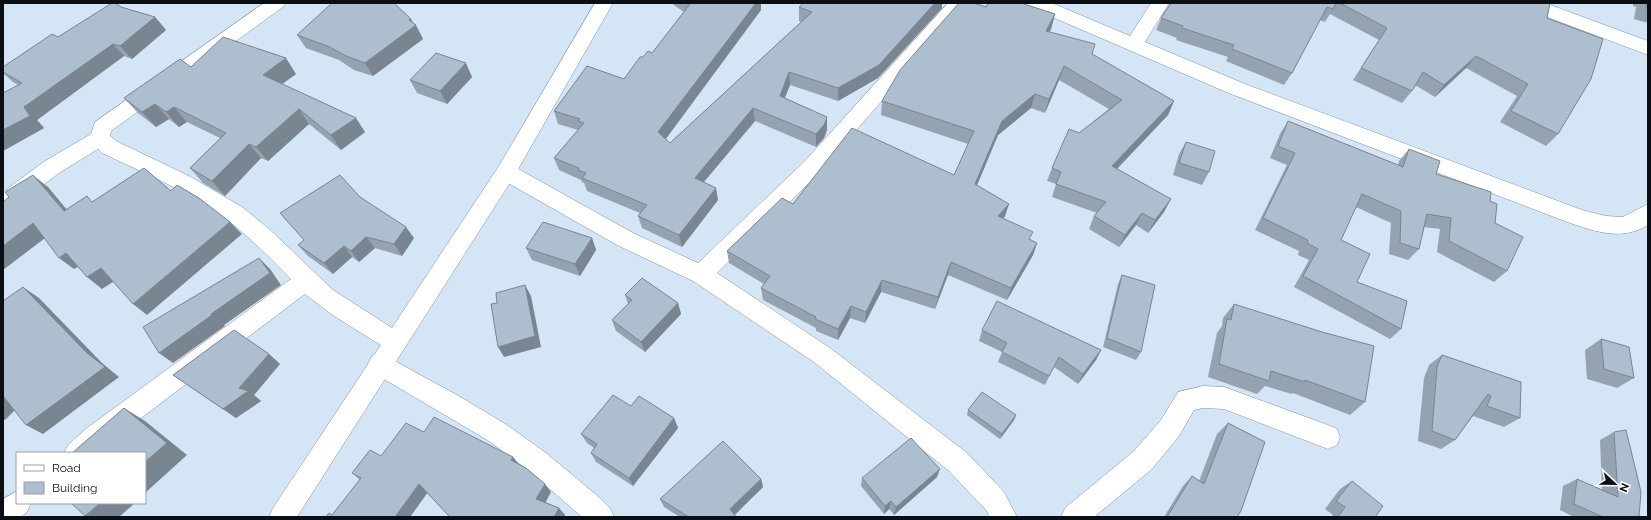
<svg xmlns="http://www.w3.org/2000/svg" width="1651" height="520" font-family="Raleway,sans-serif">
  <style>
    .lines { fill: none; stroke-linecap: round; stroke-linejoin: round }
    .minor-casing { stroke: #8291a1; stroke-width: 1 }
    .tertiary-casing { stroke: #8291a1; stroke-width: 1 }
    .minor { fill: #fff; fill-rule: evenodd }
    .tertiary { fill: #fff; fill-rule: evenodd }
    .wall { fill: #95a3b1 }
    .shaded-wall { fill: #798590 }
    .building { fill: #adbece; stroke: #798590 }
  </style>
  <rect width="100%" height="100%" fill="#d4e5f6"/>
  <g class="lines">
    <defs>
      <path id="minor" d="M264,3H286L283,7L111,131L110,136L116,141L189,176L242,207L268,228L333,290L403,335L407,342L403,349L395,352L387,349L334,316L305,294L95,453H64L68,445L87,428L291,279C270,258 250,237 226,219C188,191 144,173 102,153L98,149L59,173L10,210L3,212V192L45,161L91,134L95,122Z
        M948,3H967L819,173L717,273L830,348L967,453L1004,492L1017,517H990L986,510L949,471L814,362L693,281L617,245L499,178L496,172L499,166L506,164L513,166L633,233L698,263L805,161Z
        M1026,3H1052L1130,36L1151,3H1169L1145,42L1245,84L1582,210L1606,216L1623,217L1648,204V225C1622,241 1597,232 1570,223L1231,94L1029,7Z
        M1518,3H1545L1648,41V55L1521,7Z
        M380,353L457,395L507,425L546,453L600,498L610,508L614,517H582L528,470L489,441L372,372L368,364L372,356Z
        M1203,386L1224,387L1328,425L1337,429L1340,437L1337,445L1328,449L1224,409L1203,408L1194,410L1179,436L1152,469L1094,517H1061L1065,508L1134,451L1161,420L1178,392Z
        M17,491V503H31L27,512L21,517H3V499Z"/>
      <path id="tertiary" d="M595,3H613L513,178L297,517H269L273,508L499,166Z"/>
    </defs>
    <use href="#minor" class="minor-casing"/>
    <use href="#tertiary" class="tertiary-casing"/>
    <use href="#minor" class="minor"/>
    <use href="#tertiary" class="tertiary"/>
  </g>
  <path class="wall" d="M671,3H761V10L666,139L670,143L801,22L799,21V7L942,8L878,78L838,101L790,85L785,98L827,117V130L824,138L816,147L755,121L704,182L718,200L682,247L642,228L638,216L640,213L587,191L584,183L582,182L581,180L559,170L554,158L578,130L558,124L554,111L624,79L643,57L652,53L684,12Z
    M989,3H1024V4L1055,14L1051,29L1049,32L1092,54L1174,101L1168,115L1117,169L1164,212L1148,233L1136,225L1119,247L1089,229L1094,216L1097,213L1052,197L1056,184L1047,181L1052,168L1079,133L1109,109L1059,80L1045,113L1031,108L998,135L977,185L1005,216L1003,219L1030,240L1037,243L1033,255L1007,300L948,275L935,309L881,292L865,323L850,318L838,340L816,331V328L763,300L761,288L764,284L729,263L727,251L793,204L954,175L968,144L881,115L882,101Z
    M1171,3H1549L1547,18L1558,134L1546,146L1500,122L1517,96L1466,68L1435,97L1415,85L1412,91L1402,103L1353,80L1379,40L1330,14L1325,22L1320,20L1292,73L1284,85L1226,61L1228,57L1176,40L1177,38L1156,30L1161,18Z
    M1633,3H1648V23L1634,19L1636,7L1633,6Z
    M121,7L155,17L166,30L132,59L124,56L37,120L44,128L3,151L18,85L13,82L3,73V67L58,37Z
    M411,19L423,39L373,76L354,70L339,60L306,48L297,35Z
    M191,67L296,74L282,84L365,132L341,150L309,124L268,161L261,158L225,196L203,183L190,168L220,138L187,122L179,127L169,119L156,127L138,113L124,98Z
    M472,77L447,104L417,93L410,80Z
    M1288,121L1398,165L1399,161L1409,149L1436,174L1490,201L1507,271L1494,282L1437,252L1440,229L1424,227L1419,249L1408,260L1389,254L1391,223L1356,207L1341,240L1357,282L1401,329L1390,339L1294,287L1309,260L1298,255L1299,251L1255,230L1287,165L1270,158L1280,134Z
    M1186,142L1209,172L1202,185L1173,175L1179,154Z
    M360,197L414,238L402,256L375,248L359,262L352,257L333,274L308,256L298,245Z
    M592,238L596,250L580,276L532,260L526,248Z
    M1122,275L1141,352L1136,360L1103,347L1118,284Z
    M625,295L678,303L681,314L645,352L616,331L612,320L628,304Z
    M1234,304L1365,402L1350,415L1293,393L1292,394L1265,386L1257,394L1208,377L1217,333L1222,326L1223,318Z
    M982,330L1101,350L1096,360L1078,384L1054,367L1045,385L998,362L1002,352L979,341Z
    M1601,339L1634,378L1617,388L1587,379L1585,350Z
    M269,354L280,364L254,395L261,401L236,418L173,375Z
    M1442,355L1520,418L1504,427L1473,416L1455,440L1441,449L1418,441L1424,378L1429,365Z
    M631,406L674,418L678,428L633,486L596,462L591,453L594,448L587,443L581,434Z
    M968,410L1016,415L1014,420L1000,439L967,415Z
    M1228,423L1237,517H1164L1183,486L1192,476L1199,481L1217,434Z
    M1614,432L1639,517H1574L1560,510L1563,486L1577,479L1602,490L1600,440Z
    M381,456L513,457L519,464L551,492L545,502L559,508L565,515L564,517H450L427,493L410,517H326L332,515L360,480L352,473Z
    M937,477L894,515L889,509L884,514L861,486L862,478Z
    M761,479L763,487L735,515L736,517H680L664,507L660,499Z
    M1352,481L1376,516L1377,517H1332L1333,515L1325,509L1340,489Z"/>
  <path class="shaded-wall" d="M756,3H761V10L661,145L658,132Z
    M935,3H942V8L878,78L838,101V88Z
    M1055,14L1051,29L1042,46L1046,31Z
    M155,17L166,30L132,59L120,46Z
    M411,19L414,26L416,25L423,39L373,76L365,63Z
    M113,44L124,56L37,120L44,128L3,151V130L24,107Z
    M1476,56L1466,68L1435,97L1444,85Z
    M286,58L296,74L274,90L263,75Z
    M466,63L472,77L447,104L440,91Z
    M1064,66L1059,80L1045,113L1049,99Z
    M789,72L790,85L780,109V96Z
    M1035,94L1031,108L998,135L972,197L975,184L1002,121Z
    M1174,101L1168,115L1107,179L1112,166Z
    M155,104L169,119L156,127L142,112Z
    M174,107L187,122L179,127L166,112Z
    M753,108L755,121L697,190L695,178Z
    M299,109L309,124L268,161L256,147Z
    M827,117V130L824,138L816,147V134Z
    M356,118L365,132L341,150L331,135Z
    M249,144L261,158L225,196L212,181Z
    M33,175L48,187L78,223L64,211Z
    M716,188L718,200L682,247L679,235Z
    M1171,199L1164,212L1148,233L1155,220Z
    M1009,204L1005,216L995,229L998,216Z
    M1142,213L1136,225L1119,247L1125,235Z
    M230,222L242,234L147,315L133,304Z
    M33,223L49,235L3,270V246Z
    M406,227L414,238L402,256L394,244Z
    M366,237L375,248L359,262L351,251Z
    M592,238L596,250L580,276L575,264Z
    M1037,243L1033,255L1007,300L1011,288Z
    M344,246L352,257L333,274L324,263Z
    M66,253L81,265L74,269L59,258Z
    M259,258L270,269L281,285L224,325L225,326L173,363L159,353L211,314Z
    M951,262L948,275L935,309L938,297Z
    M101,268L116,280L102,289L87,277Z
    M882,280L881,292L865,323L866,312Z
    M525,285L531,296L541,347L504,357L498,347Z
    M23,287L39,298L102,363L119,377L43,434L26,425L87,353Z
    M678,303L681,314L645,352L641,342Z
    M851,306L850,318L838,340V329Z
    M1101,350L1096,360L1078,384L1083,374Z
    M269,354L280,364L254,395L261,401L236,418L223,409L239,388Z
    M3,396L20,405L5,420L3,419Z
    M124,408L145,421L187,455L145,493V462Z
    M1016,415L1014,420L1000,439L1002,434Z
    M674,418L678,428L633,486L629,478Z
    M513,457L520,466L511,460Z
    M940,469L937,477L894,515L896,507Z
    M761,479L763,487L732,517L730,509Z
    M419,484L428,492L410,517H395Z
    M545,484L551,492L543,507L536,499Z
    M891,501L889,509L884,514L885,506Z
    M100,503H135L119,517H87L85,516Z
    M559,508L565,515L564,517H554Z"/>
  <path class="building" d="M112,3H115L121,7L155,17L120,46L113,44L24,107L30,116L3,130V93L22,83L3,72V67L52,34L58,37Z
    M332,3H394L411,19L409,20L416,25L365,63L346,56L330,47L297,35Z
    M688,3H756L658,132L670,143L812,12L799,7L803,3H935L879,65L838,88L789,72L780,96L827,117L824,125L816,134L753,108L695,178L716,188L679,235L638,216L647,205L582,178L586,173L578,170L579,168L554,158L584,123L578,121L580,119L554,111L587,66L624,79L640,57H643L648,51L652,53L690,4Z
    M959,3H974L986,7L989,3H1021L1055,14L1046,31L1095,44L1092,54L1174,101L1112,166L1171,199L1155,220L1142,213L1125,235L1094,216L1106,202L1056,184L1061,172L1052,168L1069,129L1079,133L1122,100L1064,66L1049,99L1035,94L1002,121L975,184L1009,204L998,216L1033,232L1029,239L1037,243L1011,288L951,262L938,297L882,280L866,312L851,306L838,329L815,319L816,317L761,288L770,276L727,251L782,198L793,204L852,128L954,175L974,131L882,101L900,70Z
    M1171,3H1336L1333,9L1327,7L1292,73L1232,49L1234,45L1182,28L1183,26L1161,18Z
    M1340,3H1550L1547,18L1603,39L1591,79L1558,134L1511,111L1528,84L1476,56L1444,85L1423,72L1412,91L1361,68L1387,28Z
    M1647,3H1648V7H1646Z
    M223,37L286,58L263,75L356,118L331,135L299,109L256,147L249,144L212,181L190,168L226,133L174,107L166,112L155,104L142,112L124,98L180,59L191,67Z
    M436,53L466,63L440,91L410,80Z
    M1288,121L1403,167L1409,149L1440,161L1436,174L1491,192L1490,201L1497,204L1495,223L1523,237L1507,271L1449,241L1451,218L1427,214L1419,249L1400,243L1401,211L1362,194L1341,240L1370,254L1357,282L1407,301L1401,329L1303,276L1318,249L1307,243L1308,240L1263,218L1295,153L1278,146Z
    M1186,142L1215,151L1209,172L1179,163Z
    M144,168L171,191L177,185L199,198L230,222L133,304L101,268L87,277L66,253L59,258L33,223L3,246V202L9,197L5,192L33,175L64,211L87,196L92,202Z
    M340,175L360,197L406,227L394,244L366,237L351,251L344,246L324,263L298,245L304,240L280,213Z
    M543,222L592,238L575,264L526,248Z
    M259,258L270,273L211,314L212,315L159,353L143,327Z
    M1122,275L1155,285L1141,352L1107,338Z
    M642,278L678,303L641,342L612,320L632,300L625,295Z
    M525,285L535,336L498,347L491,304L497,303L496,293Z
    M23,287L87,353L105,367L26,425L3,396V301Z
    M997,301L1101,350L1083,374L1059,357L1049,376L1002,352L1007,343L982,330Z
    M1234,304L1322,332L1374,346L1365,402L1305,380V382L1271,371L1269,381L1219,364L1227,319L1231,320Z
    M234,330L269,354L239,388L248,391L223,409L173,375Z
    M1601,339L1629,347L1634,378L1604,369Z
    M1442,355L1521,382L1520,418L1487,406L1491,396L1488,394L1455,440L1432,431L1437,367Z
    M982,392L1016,415L1002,434L968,410Z
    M613,395L631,406L639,396L674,418L629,478L591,453L597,444L581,434Z
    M124,408L167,443L145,462V453H72Z
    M434,417L511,456L513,457L511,460L526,468L545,484L536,499L559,508L554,517H475L472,516L471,517H450L419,484L395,517H326L329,513L332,515L361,478L352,473L370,450L381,456L406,423L424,432Z
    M1228,423L1265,442L1241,511L1237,517H1167L1192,476L1204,484Z
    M1626,430L1641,492L1639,517H1603L1574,504L1577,479L1618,497L1614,432Z
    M911,438L940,469L896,507L891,501L885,506L862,478Z
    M723,441L761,479L730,509L736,517H689L660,499Z
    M1352,481L1383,506L1376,516L1377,517H1338L1345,507L1336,501Z
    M71,503H100L85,516Z"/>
  <rect width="1651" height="520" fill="none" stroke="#0a0f15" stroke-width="8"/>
  <rect x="16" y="452" width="130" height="52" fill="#ffffff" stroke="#9d9fa1"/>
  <rect x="24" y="465" width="20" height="6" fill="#ffffff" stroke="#9d9fa1"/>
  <text x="52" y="472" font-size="12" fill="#0a0f15">Road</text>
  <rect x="24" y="482" width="20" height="12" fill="#adbece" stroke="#9d9fa1"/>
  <text x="52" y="492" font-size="12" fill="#0a0f15">Building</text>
  <g transform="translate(1615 484) rotate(112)" stroke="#ffffff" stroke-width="3" paint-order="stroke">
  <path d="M0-3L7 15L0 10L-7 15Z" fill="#0a0f15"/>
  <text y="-6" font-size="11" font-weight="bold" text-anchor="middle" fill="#0a0f15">N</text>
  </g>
</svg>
